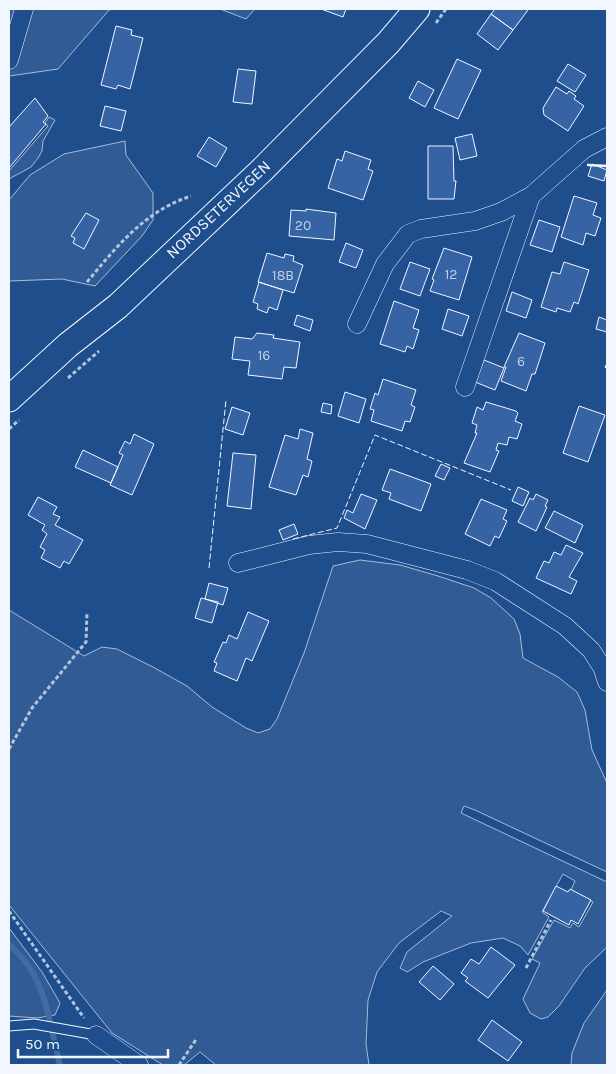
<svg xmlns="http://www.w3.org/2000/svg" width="616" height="1074" font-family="Karla,sans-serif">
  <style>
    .built { fill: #305b95; stroke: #a8bbd7 }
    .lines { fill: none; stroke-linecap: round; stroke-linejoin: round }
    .stream { stroke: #446ba0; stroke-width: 6 }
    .building { fill: #3563a3; stroke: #f2f6ff }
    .lane-casing { stroke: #f2f6ff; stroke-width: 11 }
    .street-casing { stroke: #f2f6ff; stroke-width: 19 }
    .secondary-casing { stroke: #f2f6ff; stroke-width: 27 }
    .path { stroke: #b3c4dc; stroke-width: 3; stroke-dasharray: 4 2.5; stroke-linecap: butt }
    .lane { stroke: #1f4e8c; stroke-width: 9 }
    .street { stroke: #1f4e8c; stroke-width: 18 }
    .secondary { stroke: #1f4e8c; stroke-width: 25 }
    .fence { stroke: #f2f6ff; stroke-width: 1; stroke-dasharray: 6 2.5; stroke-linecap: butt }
    .wall { stroke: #f2f6ff; stroke-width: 2.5 }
    .labels { text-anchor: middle; stroke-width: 4; stroke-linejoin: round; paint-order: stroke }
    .number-label { font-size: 14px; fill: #c3d1e8 }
    .street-label { font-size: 16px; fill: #f2f6ff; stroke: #1f4e8c }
  </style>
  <rect width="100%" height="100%" fill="#1f4e8c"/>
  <path class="built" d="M9,9H113L109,10L58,69L9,76Z
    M220,9H255L246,19Z
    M49,117L55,120L43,141L42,151L38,158L31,167L9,179V171L48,126L45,123Z
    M125,141L126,155L153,193V220L142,236L95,286L62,279L9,281V200L30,175L64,154Z
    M360,560L400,565L438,576L474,588L491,598L514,619L520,634L523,658L558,677L577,692L585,710L592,750L607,783V872L475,810L464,806L461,813L607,882V947L585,968L559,1006L548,1017L541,1019L530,1013L523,999L540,963L532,959L554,920L570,928L573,923L579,927L593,902L571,890L575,881L563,874L542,912L549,917L528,955L520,946L503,938L471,943L423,962L407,972L400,968L407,952L452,916L441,911L399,943L377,972L368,1000L366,1044L369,1065H216L200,1052L184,1065H163L112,1033L9,905V610L84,656L102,647L117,649L153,667L187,686L212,707L246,728L258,733L270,729L277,719L304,653L333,566Z
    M9,928L42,972L60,1003L55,1015L37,1018L9,1016Z
    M607,990V1065H571L572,1053L584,1023Z"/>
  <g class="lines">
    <path class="stream" d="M9,944C15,950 22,957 27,964C48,993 51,1032 60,1065"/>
  </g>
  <path class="building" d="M321,9H346L343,17Z
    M495,9H526L528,10L513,30L491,14Z
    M491,14L513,30L498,50L477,34Z
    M116,26L132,30L131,35L143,38L130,89L118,85L116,89L101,85Z
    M457,59L481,70L458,119L434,108Z
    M568,64L586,75L575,92L557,81Z
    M238,69L256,71L252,104L233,102Z
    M418,81L434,90L425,107L409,98Z
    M556,87L567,94L569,91L576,96L574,99L584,106L568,131L544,115L543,108Z
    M35,98L48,116L43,122L46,124L9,168V127Z
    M105,106L126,111L121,131L100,126Z
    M472,134L477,156L460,160L455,138Z
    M209,137L227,148L216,167L197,156Z
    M428,146H453L454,181H456L454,199H428Z
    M345,151L371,160L368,169L373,171L363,200L328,188L337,159L342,161Z
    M592,164L607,170L604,181L588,176Z
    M574,196L597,203L593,215L601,218L595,236L586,233L583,245L561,237Z
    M306,209L336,213L334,240L289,236L291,210L306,211Z
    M86,213L99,220L84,249L73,243L75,238L71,236Z
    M539,220L560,227L552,252L530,245Z
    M346,243L363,250L356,268L339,262Z
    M444,248L472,257L459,300L430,291L434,280L432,279Z
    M267,253L284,258L285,254L294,256L293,261L303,265L294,293L258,282Z
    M410,262L430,269L420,296L400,289Z
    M564,262L589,270L578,304L574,302L570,312L557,308L556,312L541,307L552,272L560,274Z
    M259,282L283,290L277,310L269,307L267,313L257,309L258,304L253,302Z
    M512,292L532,300L526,318L506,311Z
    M394,301L419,310L413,328L419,330L413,349L407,346L405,352L380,344Z
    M448,309L469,316L462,336L442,329Z
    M297,315L313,320L310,331L294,325Z
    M599,317L607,320V332L596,329Z
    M257,333L274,335L273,338L300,342L296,368L284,367L282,379L248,375L250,361L232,359L235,337L252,339Z
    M519,333L545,343L535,374H532L526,391L501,381L506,367H504Z
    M484,360L504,368L495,390L475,382Z
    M383,379L416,390L411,405L415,407L410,422L405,421L402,431L371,421L374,410L370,409L375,393L378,395Z
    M345,392L366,399L359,423L338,416Z
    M486,402L516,411L518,413L515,421L522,424L517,439L509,437L507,445L498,443L496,450L499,451L490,472L464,463L477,433H475L477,425L472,423L477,407L483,410Z
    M323,403L332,405L331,414L321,412Z
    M579,406L605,415L588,462L563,453Z
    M232,407L250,413L243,435L225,429Z
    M300,429L313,433L307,459L312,461L308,477L303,475L296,495L269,487L285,435L298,439Z
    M134,434L154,444L132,495L110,485L123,455L119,453L125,441L130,444Z
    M83,450L118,467L111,483L75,467Z
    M233,453L256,455L251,509L227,506Z
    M441,464L450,468L444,480L435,476Z
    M390,469L431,484L421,511L389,499L391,493L382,490Z
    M518,487L529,492L523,506L512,501Z
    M361,494L377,500L365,529L344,518L347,510L353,513Z
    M536,494L548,500L545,506L547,507L536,531L518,522L530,498L533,500Z
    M38,497L57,507L53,514L60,517L55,525L83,540L69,564L64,561L60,568L41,558L45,550L40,547L47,534L42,530L45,525L28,515Z
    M481,499L507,510L503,519L507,521L499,538L495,536L490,546L465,534Z
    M554,511L583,525L575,543L545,528Z
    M294,524L298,534L283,540L279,530Z
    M566,545L583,553L569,577L577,581L571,594L536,578L544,561L549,563L554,552L561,555Z
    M209,583L228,588L223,605L205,599Z
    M201,598L218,602L212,623L195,618Z
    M248,612L269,621L252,661L246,658L237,681L214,671L217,663L214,662L223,642L226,643L229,635L237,639Z
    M556,886L568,892L570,889L591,900L578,924L571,920L569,925L543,911Z
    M491,947L515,965L488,998L465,981L468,978L461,973L471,959L479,964Z
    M433,966L454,984L440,1000L419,982Z
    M492,1020L522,1042L508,1061L478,1040Z"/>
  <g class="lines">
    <defs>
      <path id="lane" d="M9,1026L34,1024L96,1035"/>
      <path id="street" d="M9,60L24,9
        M357,324L385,264L408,234L421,229L475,221L501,212L531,196L584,149L607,137
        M465,387L531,196
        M238,563L309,545L338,542L367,544L467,570L495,581L565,626L591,650L602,667L607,682
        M96,1035L139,1065"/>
      <path id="secondary" d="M9,399L68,345L118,306L262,170L388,43L417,9"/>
    </defs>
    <use href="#lane" class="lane-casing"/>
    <use href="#street" class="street-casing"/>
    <use href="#secondary" class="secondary-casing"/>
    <path class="path" d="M436,23L446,9
      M87,282C117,246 145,211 191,196
      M68,378L99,351
      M9,429L19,420
      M9,749L32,708L86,642L87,613
      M9,911L84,1018
      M526,968L551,920
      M179,1065L197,1038"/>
    <use href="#lane" class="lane"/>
    <use href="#street" class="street"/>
    <use href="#secondary" class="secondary"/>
    <path class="fence" d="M293,539L337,528L375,435L511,490
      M209,568L226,400"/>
    <path class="wall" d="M588,165L607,166
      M606,367L607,365"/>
  </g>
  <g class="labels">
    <g class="number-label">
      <text x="303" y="230">20</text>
      <text x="451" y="279">12</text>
      <text x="283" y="280">18B</text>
      <text x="264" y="360">16</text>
      <text x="521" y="366">6</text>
    </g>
    <g class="street-label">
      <text transform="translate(218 209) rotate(-43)" y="6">NORDSETERVEGEN</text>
    </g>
  </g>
  <rect width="616" height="1074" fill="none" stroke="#f2f6ff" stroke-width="20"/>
  <path d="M18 1049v8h150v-8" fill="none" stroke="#f2f6ff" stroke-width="2.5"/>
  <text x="25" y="1049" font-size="15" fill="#f2f6ff" stroke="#1f4e8c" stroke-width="4" paint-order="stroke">50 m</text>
</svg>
